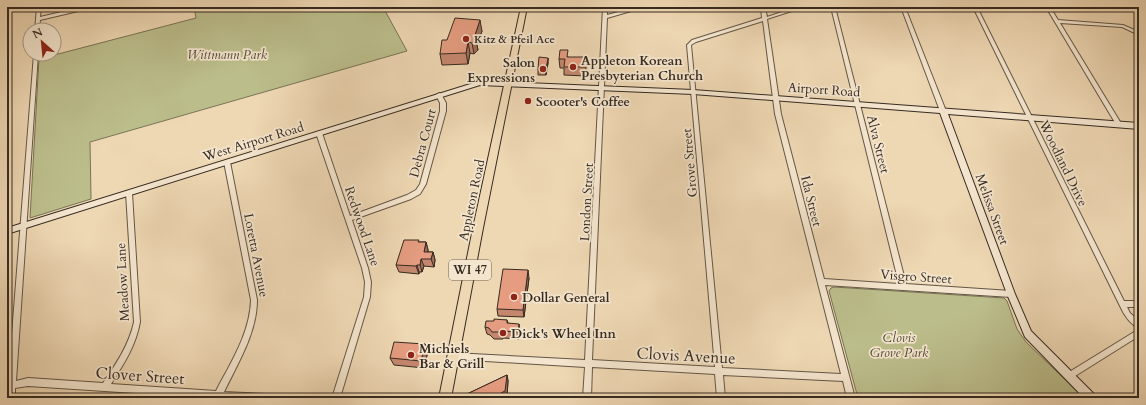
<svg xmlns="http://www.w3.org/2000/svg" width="1146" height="405" font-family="Cardo,serif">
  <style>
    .green { fill: #bbbd8b; stroke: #787456 }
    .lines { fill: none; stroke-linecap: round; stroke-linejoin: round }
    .street-casing { stroke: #645646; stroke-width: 2 }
    .secondary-casing { stroke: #362b21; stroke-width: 2 }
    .primary-casing { stroke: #362b21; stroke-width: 2 }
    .street { fill: #f4e5ce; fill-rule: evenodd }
    .secondary { fill: #f4e5ce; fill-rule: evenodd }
    .primary { fill: #eed7b3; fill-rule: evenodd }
    .wall { fill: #c5866e; stroke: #362b21 }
    .shaded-wall { fill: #a06d5a; stroke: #362b21 }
    .building { fill: #e59c80; stroke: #362b21 }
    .poi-dot { fill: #8f2418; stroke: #f4e5ce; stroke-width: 1.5 }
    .labels { text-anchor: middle; stroke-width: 3.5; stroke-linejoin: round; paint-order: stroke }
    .far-poi-label { font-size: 11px; font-weight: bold; fill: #362b21; stroke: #f4e5ce; text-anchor: start }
    .shield { fill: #f4e5ce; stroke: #6f6355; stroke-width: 1 }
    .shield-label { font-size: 12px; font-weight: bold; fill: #362b21 }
    .park-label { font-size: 13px; font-style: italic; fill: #514836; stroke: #f4e5ce }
    .poi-label { font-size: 13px; font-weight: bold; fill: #362b21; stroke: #f4e5ce; text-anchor: start }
    .street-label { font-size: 13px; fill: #362b21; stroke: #f4e5ce }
    .near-street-label { font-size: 16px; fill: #362b21; stroke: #f4e5ce }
  </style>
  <rect width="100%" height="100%" fill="#eed7b3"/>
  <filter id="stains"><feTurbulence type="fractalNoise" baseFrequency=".005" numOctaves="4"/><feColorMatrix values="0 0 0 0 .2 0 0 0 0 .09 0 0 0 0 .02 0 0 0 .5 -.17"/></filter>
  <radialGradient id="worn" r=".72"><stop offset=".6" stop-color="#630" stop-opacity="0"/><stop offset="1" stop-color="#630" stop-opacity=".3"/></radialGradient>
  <path class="green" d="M194,7H383L407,51L90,142L91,199L30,218L39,59L196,18Z
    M834,287L1004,298L1007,301L1017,329L1026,342L1084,398H858L829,291L831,288Z"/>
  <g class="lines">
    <defs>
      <path id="street" d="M37,7H41L40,17L83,7H91V8L40,20L39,30H35Z
        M603,7H607V15L638,7H645L607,18L592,360L715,367L687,45L692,40L762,18L761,7H765L767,17L797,7H804L767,19L781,114L824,279L899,284L831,7H835L906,284L1011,291L1013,292L1014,294L1013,296L1011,297L825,285L855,398H847L843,381L723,375L725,398H717L715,374L592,367L591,398H583L585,367L453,359L450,358L449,356L450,354L453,353L585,360ZM763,21L775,114L841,374L722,368L691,45L696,42Z
        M901,7H905L946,111L945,112H941L940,111Z
        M973,7H977L1124,301H1139V307H1127L1130,313L1139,321V328C1130,324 1124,315 1120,306Z
        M1046,7H1050L1058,20L1123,25L1139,32V35L1122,27L1060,23L1122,125L1121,126H1117Z
        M34,54H38L16,381L28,378L103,383C116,364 129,345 134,322L126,193L129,191L132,193L140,322C136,345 124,364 111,384L216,391C231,362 250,333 251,300L224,162L227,160L230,162L257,300C257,333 238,363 224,392L266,394L269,395L270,398H212L28,386L15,388V398H7Z
        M439,93L441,94L446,103V111L426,184L420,194L411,199L352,220L368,268L371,282L370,297L340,398H332L364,297L365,282L362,268L316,133L319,131L322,133L350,216L407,195L416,190L420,184L440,111V103L436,95Z
        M1139,329V336L1072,378L1069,380L1066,378L1065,376L1066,374Z"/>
      <path id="secondary" d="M480,81L693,90L1139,123V129L948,114L1015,294L1031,331L1095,395L1096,398H1084L1025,337L1007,294L940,113L693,94L480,85L7,234V228Z"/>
      <path id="primary" d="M521,7H527L483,228L451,398H439L473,228Z"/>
    </defs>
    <use href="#street" class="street-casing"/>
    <use href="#secondary" class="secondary-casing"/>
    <use href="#primary" class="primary-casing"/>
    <use href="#street" class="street"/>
    <use href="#secondary" class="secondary"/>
    <use href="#primary" class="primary"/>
  </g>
  <path class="wall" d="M482,31L477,45L478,50L474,54L470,53L468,64L442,65L440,54L447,40Z
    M568,57L586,66V76L564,75V68H560L559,59Z
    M548,58V63L546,75H538V69Z
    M419,242H426L428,250V252H433L435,260L434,267L424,266L422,272H419V274L399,272L396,265Z
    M529,278L524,317L498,316L497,309Z
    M507,320L508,323L520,331L519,339L503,338V339H494L490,335L487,334L485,327L494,321Z
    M425,344L428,351L424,368L394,365L390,358Z
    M507,375L508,381L507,397L504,398H469L467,394Z"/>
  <path class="shaded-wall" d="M480,20L482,31L477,45L478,50L474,54L472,43L474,38Z
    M468,42L470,53L468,64L466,53Z
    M548,58V63L546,75V69Z
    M426,242L428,250L426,259L424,252Z
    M433,252L435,260L434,267L431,259Z
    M421,259L424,266L422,272L420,265Z
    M417,265L419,272V274L416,266Z
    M528,270L529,278L524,317L523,310Z
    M519,324L520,331L519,339L518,332Z
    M425,344L428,351L424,368L421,361Z
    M507,375L508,381L507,397L504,398H502L501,393Z"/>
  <path class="building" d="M455,18L480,20L474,38L476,39L472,43L468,42L466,53L440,54L442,40H447Z
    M560,50H568L567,57H586V67H564L565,59H559Z
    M539,57L548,58L546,69H538Z
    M404,240H419L418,242H426L424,252H433L431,259H421L420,265H417L416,266L396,265Z
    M503,269L528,270L523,310L497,309Z
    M494,319L507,320V323L519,324L518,332L502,331V332H492L489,328L485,327L486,321H494Z
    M394,342L425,344L421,361L390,358Z
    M507,375L505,391L501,393L503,398H494L493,397L490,398H474L467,394Z"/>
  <g class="poi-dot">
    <circle cx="466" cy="39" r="4"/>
    <circle cx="573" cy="67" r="4"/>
    <circle cx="543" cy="69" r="4"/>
    <circle cx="528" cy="101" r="4"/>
    <circle cx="514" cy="297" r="4"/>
    <circle cx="503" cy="333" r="4"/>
    <circle cx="411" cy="355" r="4"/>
  </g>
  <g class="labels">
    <g class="far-poi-label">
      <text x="474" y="43">Kitz &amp; Pfeil Ace</text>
    </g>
    <rect class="shield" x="449" y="260" width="42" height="20" rx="3"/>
    <g class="shield-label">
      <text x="470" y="274">WI 47</text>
    </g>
    <g class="park-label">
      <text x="227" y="59">Wittmann Park</text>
      <text x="899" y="342">Clovis<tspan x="899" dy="15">Grove Park</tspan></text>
    </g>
    <g class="poi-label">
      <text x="581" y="65">Appleton Korean<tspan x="581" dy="15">Presbyterian Church</tspan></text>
      <text x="535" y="67" text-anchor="end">Salon<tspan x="535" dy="15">Expressions</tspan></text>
      <text x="536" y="106">Scooter's Coffee</text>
      <text x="522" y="302">Dollar General</text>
      <text x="511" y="338">Dick's Wheel Inn</text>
      <text x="419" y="353">Michiels<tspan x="419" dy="15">Bar &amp; Grill</tspan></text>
    </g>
    <g class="street-label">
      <text transform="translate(824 89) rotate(4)" y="5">Airport Road</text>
      <text transform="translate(253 141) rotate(-17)" y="5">West Airport Road</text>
      <text transform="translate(422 143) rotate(-75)" y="5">Debra Court</text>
      <text transform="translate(879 144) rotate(76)" y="5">Alva Street</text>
      <text transform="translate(689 163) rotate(-95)" y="5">Grove Street</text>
      <text transform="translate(1064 163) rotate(64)" y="5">Woodland Drive</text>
      <text transform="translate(471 200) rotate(-78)" y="5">Appleton Road</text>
      <text transform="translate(812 201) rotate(76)" y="5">Ida Street</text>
      <text transform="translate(586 202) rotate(-87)" y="5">London Street</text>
      <text transform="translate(993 209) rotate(70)" y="5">Melissa Street</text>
      <text transform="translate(363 226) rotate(71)" y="5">Redwood Lane</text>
      <text transform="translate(257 255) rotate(79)" y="5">Loretta Avenue</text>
      <text transform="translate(916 276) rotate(4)" y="5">Visgro Street</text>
      <text transform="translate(122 282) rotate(-93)" y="5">Meadow Lane</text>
    </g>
    <g class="near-street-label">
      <text transform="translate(686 355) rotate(3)" y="6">Clovis Avenue</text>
      <text transform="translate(140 375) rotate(4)" y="6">Clover Street</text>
    </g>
  </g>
  <rect width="1146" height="405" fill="none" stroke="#eed7b3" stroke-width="24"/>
  <rect x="8" y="8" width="1130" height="389" fill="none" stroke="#362b21" stroke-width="2"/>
  <rect x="12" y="12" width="1122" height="381" fill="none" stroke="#362b21"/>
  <g transform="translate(42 42) rotate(333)"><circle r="19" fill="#f4e5ce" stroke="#a89b89"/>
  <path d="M0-3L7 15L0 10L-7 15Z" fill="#8f2418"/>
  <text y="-6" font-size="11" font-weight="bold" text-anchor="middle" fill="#362b21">N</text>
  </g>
  <rect width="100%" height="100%" filter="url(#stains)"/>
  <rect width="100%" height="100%" fill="url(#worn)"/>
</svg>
